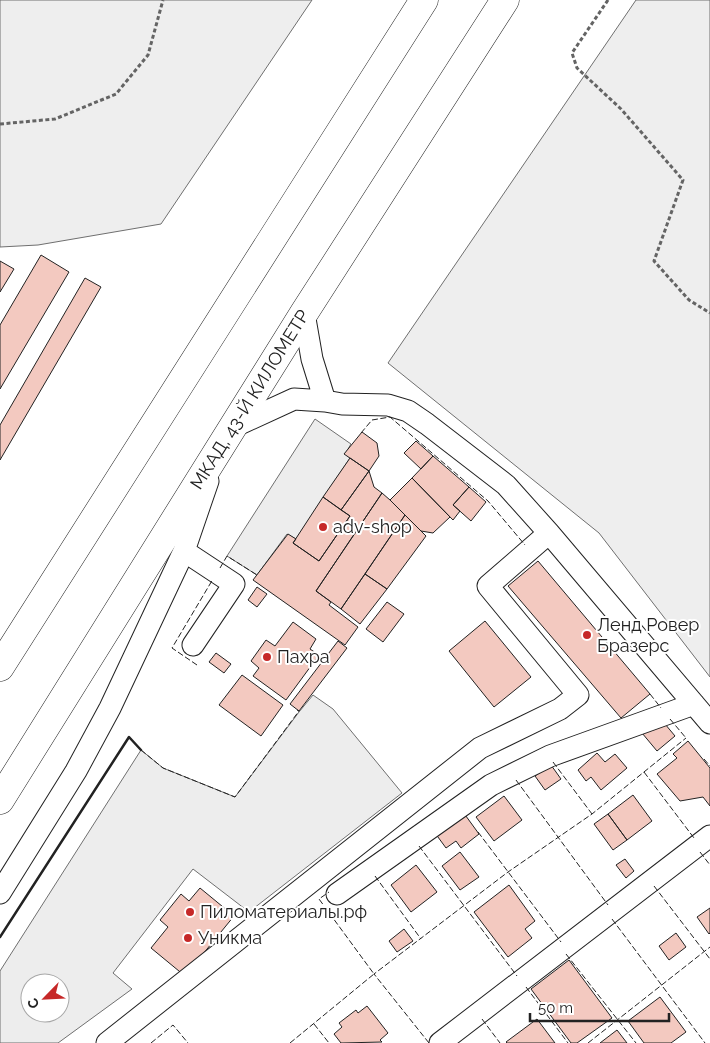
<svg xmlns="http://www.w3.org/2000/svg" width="710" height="1043" font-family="Raleway,sans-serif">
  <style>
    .green { fill: #eee; stroke: #6f6f6f }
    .parking { fill: #ededed; stroke: #6f6f6f; fill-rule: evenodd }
    .building { fill: #f3c9c0; stroke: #222 }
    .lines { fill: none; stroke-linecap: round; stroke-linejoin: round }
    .minor-casing { stroke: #222; stroke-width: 23 }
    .highway-casing { stroke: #222; stroke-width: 29 }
    .path { stroke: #646464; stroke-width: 3; stroke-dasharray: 4 2.5; stroke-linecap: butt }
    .minor { stroke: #fff; stroke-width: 21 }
    .highway { stroke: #fff; stroke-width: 28 }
    .fence { stroke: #222; stroke-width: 1; stroke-dasharray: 6 2.5; stroke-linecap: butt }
    .wall { stroke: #222; stroke-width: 2.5 }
    .poi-dot { fill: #c62828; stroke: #fff; stroke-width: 2 }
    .labels { text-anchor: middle; stroke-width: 4; stroke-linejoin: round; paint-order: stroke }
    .street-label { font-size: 18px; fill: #222; stroke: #fff }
    .poi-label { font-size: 18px; fill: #222; stroke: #fff; text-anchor: start }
  </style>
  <rect width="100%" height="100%" fill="#fff"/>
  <path class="green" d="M0,0H312L161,224L38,245L0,247Z
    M636,0H710V677L599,533L388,363Z"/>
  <path class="parking" d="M315,419L351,444L345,454L350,458L296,539L287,534L257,575L227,556Z
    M313,695L333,709L402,793L249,912L193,869L113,973L132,989L58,1043H0V971L141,750L163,768L235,797L299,712ZM30,983H60V1013H30Z"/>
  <path class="building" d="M41,255L69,272L0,389V325Z
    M0,261L14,269L0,292Z
    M85,278L101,287L0,460V425Z
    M362,432L377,443L379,456L369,471L344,454Z
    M416,441L433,456L421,469L404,453Z
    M433,456L469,487L453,505L460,511L453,520L412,478Z
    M350,458L369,471L341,510L323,497Z
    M369,471L374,487L382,493L316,591L331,602L329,605L358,627L345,645L253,580L288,534L296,539L293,543L319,561L350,516L341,510Z
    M412,478L450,517L433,533L421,531L390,500Z
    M469,487L486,502L471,521L453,505Z
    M382,493L390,500L405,515L341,609L316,591Z
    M323,497L350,516L319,561L293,543Z
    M405,515L426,536L387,589L365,574Z
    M538,561L650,694L621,718L508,586Z
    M365,574L387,589L360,624L341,609Z
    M257,587L267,594L257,607L248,600Z
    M387,602L404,614L383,642L366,629Z
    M485,621L531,677L494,707L449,651Z
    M293,622L316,639L310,649L319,655L286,700L253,676L259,668L251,661L266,640L275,646Z
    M338,641L347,648L299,711L290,704Z
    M216,653L231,664L224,673L209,662Z
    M242,675L283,705L261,736L219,705Z
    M660,718L675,736L657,751L642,733Z
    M688,741L710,768V806L703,797L680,801L657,774L677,758L673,754Z
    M597,753L605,762L615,754L627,768L601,790L591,777L586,781L578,770Z
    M551,765L561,779L545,790L535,776Z
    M633,795L652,821L627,840L608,814Z
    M504,796L522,820L494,841L476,817Z
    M463,812L479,834L461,848L456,841L446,848L435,833Z
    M608,814L627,840L613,850L594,824Z
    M460,852L479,877L460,890L442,866Z
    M625,859L634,871L626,878L616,865Z
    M416,865L437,892L411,912L391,885Z
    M509,885L535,921L525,929L532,938L508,957L474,912Z
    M200,888L234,916L185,976L151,948L168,927L160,920L181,894L189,901Z
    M710,908V933L709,934L697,917Z
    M404,929L413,941L397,952L389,941Z
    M676,933L686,947L669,960L659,946Z
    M569,960L612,1018L577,1043H571L531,989Z
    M660,997L686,1032L671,1043H644L628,1021Z
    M367,1006L388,1033L380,1040L382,1042L341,1043L334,1034L342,1027L339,1023L356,1010L358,1013Z
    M537,1019L555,1043H507L506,1042Z
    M617,1030L627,1043H600Z"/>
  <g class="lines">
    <defs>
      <path id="minor" d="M325,401L342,404L388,405L408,411L427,424L506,485L549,533L710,723
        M233,427L294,399L325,401L312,359L304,313
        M184,551L234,584L193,645
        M0,893L76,771L110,708L184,551L208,481
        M337,894L491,785L550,756L694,704
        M107,1043L480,748L560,709L578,695L488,586L549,533
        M440,1043L710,836"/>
      <g id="highway">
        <path d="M0,667L424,0"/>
        <path id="s1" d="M0,800L304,313L505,0"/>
      </g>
    </defs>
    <use href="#minor" class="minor-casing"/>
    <use href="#highway" class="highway-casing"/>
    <path class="path" d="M608,0L572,53L577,68L621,109L683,180L654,261L689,300L710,313
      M0,124L55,119L116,94L148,55L163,0"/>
    <use href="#minor" class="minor"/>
    <use href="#highway" class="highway"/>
    <path class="fence" d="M361,433L372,420L390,417L488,501L525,545
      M220,568L227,556L257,575
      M197,665L172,648L213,579
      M650,694L661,708
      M670,719L686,738
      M141,750L163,768L235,797L299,711L297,710
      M704,759L710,766
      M553,762L592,814
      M644,772L694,838
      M516,780L608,905
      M478,832L561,942
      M419,846L517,976
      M700,852L710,865
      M375,876L421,939
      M654,886L710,959
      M612,919L705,1043
      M566,954L636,1043
      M526,987L568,1043
      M482,1019L500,1043
      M314,1024L329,1043
      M151,1043L173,1025L188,1043
      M290,1043L374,974L319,899L329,892
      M429,1043L374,974L508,872L592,814L686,738
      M588,1043L710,947"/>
    <path class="wall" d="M0,937L129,737L141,750"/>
  </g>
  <g class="poi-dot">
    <circle cx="323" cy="527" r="5"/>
    <circle cx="587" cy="635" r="5"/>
    <circle cx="267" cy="657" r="5"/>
    <circle cx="190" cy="912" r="5"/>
    <circle cx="188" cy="938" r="5"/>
  </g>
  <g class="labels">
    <g class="street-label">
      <text dy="6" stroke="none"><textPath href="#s1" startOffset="472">МКАД, 43-Й КИЛОМЕТР</textPath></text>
    </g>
    <g class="poi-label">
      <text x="333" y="533">adv-shop</text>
      <text x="597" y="631">Ленд Ровер<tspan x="597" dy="21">Бразерс</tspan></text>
      <text x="277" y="663">Пахра</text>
      <text x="200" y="918">Пиломатериалы.рф</text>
      <text x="198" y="944">Уникма</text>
    </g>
  </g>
  <g transform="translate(45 998) rotate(246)"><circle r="24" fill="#ffffff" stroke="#a7a7a7"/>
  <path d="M0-4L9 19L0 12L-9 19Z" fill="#c62828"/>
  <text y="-8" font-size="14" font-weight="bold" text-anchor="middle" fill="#222222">С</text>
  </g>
  <path d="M530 1013v8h139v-8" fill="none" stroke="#222222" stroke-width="2.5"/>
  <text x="538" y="1013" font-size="15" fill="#222222" stroke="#ffffff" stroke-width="4" paint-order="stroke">50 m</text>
</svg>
